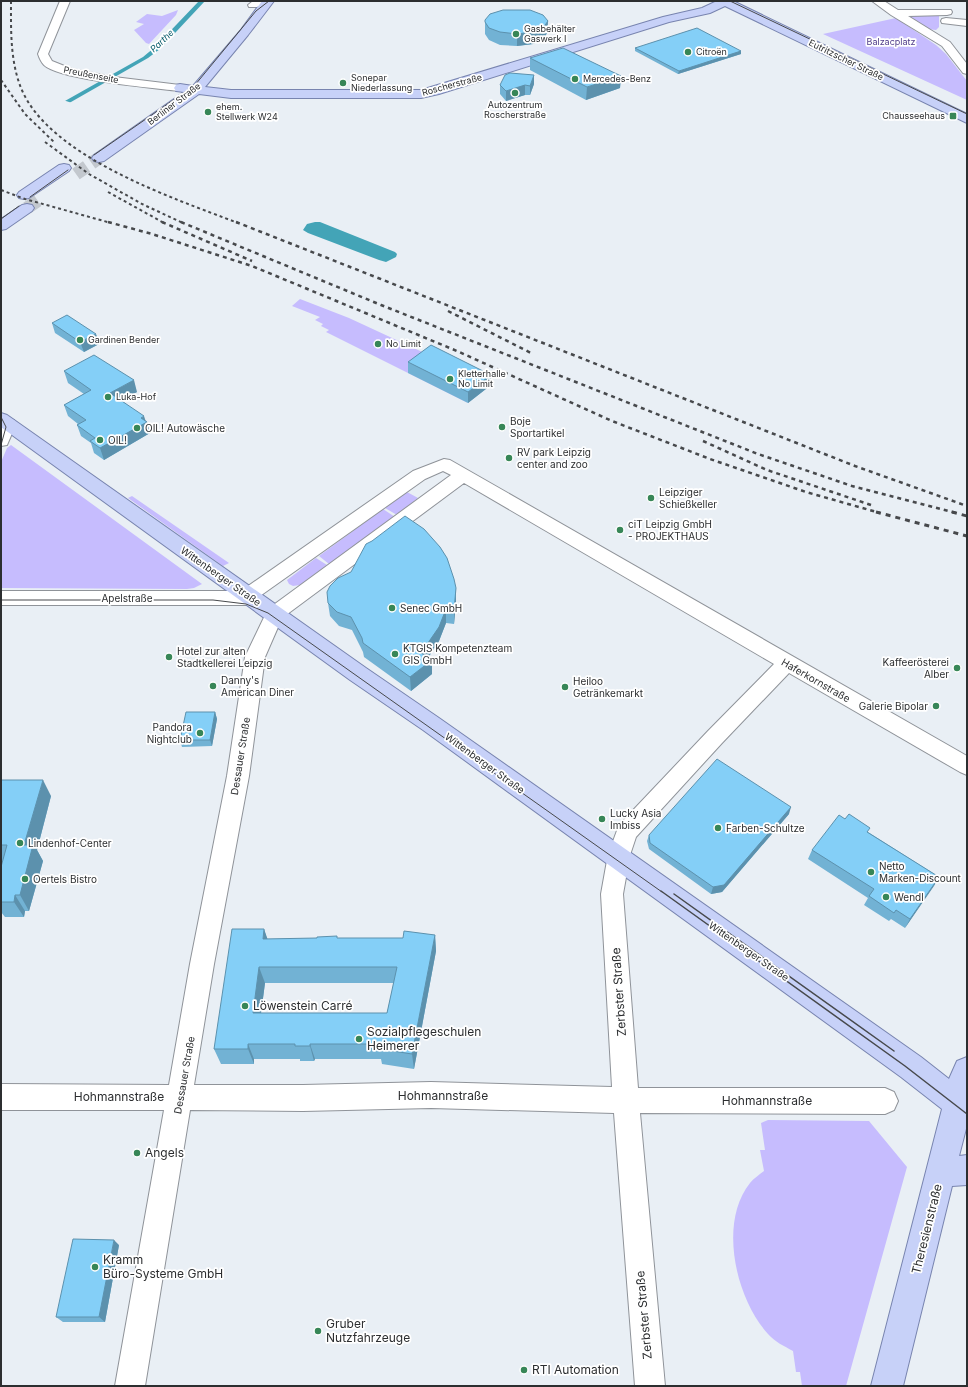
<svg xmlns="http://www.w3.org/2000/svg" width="968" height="1387" font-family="Inter,sans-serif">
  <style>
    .green { fill: #c6bcfe }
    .water { fill: #43a4b7 }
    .pier { fill: #e9eff5 }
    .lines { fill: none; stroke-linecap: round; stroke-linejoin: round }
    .major-tunnel { stroke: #c3c8ce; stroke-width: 13; stroke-dasharray: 13 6; stroke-linecap: butt }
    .minor-casing { stroke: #8f9399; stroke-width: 2 }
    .major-casing { stroke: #7884af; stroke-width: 2 }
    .minor { fill: #fff; fill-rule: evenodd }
    .major { fill: #c7d1f8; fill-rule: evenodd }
    .tram-far1 { stroke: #47494c; stroke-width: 1 }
    .tram { stroke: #47494c; stroke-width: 1.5 }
    .rail-far2 { stroke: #47494c; stroke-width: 2; stroke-dasharray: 3 3; stroke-linecap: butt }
    .rail-far1 { stroke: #47494c; stroke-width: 2.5; stroke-dasharray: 4 4; stroke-linecap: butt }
    .rail { stroke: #47494c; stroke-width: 3; stroke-dasharray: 5 5; stroke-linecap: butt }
    .wall { fill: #72b2d4; fill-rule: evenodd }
    .shaded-wall { fill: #5c91ad }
    .building { fill: #84cff7; stroke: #5c91ad; fill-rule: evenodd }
    .poi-dot { fill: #378657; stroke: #fff; stroke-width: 1.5 }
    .labels { text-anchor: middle; stroke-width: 3.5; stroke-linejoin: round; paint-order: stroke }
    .far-poi-label { font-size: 9px; fill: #2c2e30; stroke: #fff; text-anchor: start }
    .far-water-label { font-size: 9px; font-style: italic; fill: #085c6a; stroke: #fff }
    .far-park-label { font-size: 9px; fill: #513e8b; stroke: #fff }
    .far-street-label { font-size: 9px; fill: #2c2e30; stroke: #fff }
    .poi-label { font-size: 10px; fill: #2c2e30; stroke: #fff; text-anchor: start }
    .street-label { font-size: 10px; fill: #2c2e30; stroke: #fff }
    .near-street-label { font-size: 12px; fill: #2c2e30; stroke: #fff }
    .near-poi-label { font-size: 12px; fill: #2c2e30; stroke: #fff; text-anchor: start }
  </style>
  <rect width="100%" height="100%" fill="#e9eff5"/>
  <path class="green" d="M178,10L176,15L149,44L146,43L134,30L144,24L136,22L147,14L162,16Z
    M907,15H939V27L936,30L927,29Z
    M896,18L936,45L946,54L967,81V100L823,34Z
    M300,299L349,318L431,356L468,403L326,332L329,330L321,326L323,324L315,320L320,317L292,306Z
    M11,445L202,584L194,588L187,589L1,588V462L7,448Z
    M407,492L418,498L397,515L385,508Z
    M132,496L229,563L223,566L128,498Z
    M383,509L395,517L329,564L319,556Z
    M316,558L327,565L300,585L293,586L289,584L287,580Z
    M768,1120L869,1121L907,1167L846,1386H802L800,1372H796L793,1351C784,1346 775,1342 768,1334C736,1299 718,1223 750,1183C754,1178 759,1175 764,1171L760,1150H765L761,1123Z"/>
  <path class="water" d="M199,1H205L160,49L148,58L71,102L1,137L143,57L155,47Z
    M315,222H320L395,252L397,254L396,257L386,262L379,260L308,233L303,230L307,224Z"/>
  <path class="pier" d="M63,100L72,103L1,143V134Z"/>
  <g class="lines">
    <path class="major-tunnel" d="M76,174L99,158
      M27,208L40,199"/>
    <defs>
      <path id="minor" d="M60,1H70L48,54L52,61L72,69L114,77L180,85L184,86L186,88L184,90L180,91C154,88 60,80 44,65C41,62 39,57 38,54Z
        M253,1H267L257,7H249L248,5Z
        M872,1H884L898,10H951L952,12L951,14L947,15L908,16L950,42L967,64V74L963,73L942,46L891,15Z
        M946,18L967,20V26L942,23L941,21L942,19Z
        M8,419L14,420L16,424L7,445L1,446V422Z
        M444,459L450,460L967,756V775L960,772L789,673L722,743L636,837L630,855L623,894L638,1088H885L894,1092L898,1101L894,1110L885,1114L640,1113L665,1386H635L614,1113L431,1108L303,1111L190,1110L145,1386H115L164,1110H1V1084L169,1085L190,964L227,776L245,657L268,609L451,475L443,471L425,479L260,596L261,598L259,603L252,605H1V591H241L413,471ZM464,483L774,664L708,731L619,825L608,855L601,894L612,1087L431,1082L303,1085H194L214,964L249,776L265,657L282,618Z"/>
      <path id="major" d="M262,1H274L248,35L205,87L231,90H421L663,17L702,8L717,1H733L967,114V123L725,6L710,13L669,22L439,94L421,98H231L199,94L104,161L99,162L94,161L92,158L94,155L184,92L176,91L174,88L176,85L180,84L193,86L240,31Z
        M64,164L69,165L71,168L69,171L29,198L24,199L19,198L17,195L19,192L59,165Z
        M27,204L32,205L34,208L32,211L6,229L1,230V219L22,205Z
        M1,413L7,415L366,668L439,718L921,1057L949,1079L957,1061L967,1057V1125L959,1156L967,1155V1185L952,1186L903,1386H871L942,1109L901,1077L423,730L350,680L1,427Z"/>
    </defs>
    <use href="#minor" class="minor-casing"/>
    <use href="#major" class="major-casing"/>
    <use href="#minor" class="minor"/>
    <use href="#major" class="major"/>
    <path class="tram-far1" d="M730,1L967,114
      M94,155L195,85L256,11L269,1
      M30,197L68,170
      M1,219L19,206
      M1,417L6,427L1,445
      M1,600H213L246,604L268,613L662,892"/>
    <path class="tram" d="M661,891L905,1066L967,1114
      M674,894L894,1051"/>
    <path class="rail-far2" d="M11,1C11,30 10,60 21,88C49,157 173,198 238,223
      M1,80L25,114L55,143
      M45,142L89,174L142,204L183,223
      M1,190L25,199L111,223
      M108,192L164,223"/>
    <path class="rail-far1" d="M108,222L152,234L252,266L457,351L612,421L710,459L806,492L880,513
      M162,222L252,261
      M181,222L381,305L758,454L852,486L956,513
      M236,222L855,466L967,506
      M448,311L533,354
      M703,441L767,470L871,505"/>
    <path class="rail" d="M876,512L967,536
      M952,512L967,516"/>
  </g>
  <path class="wall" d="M485,20L548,21L547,33L543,40L533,44L517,46L500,45L489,40L485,34Z
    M635,48L741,51V54L678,74L635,51Z
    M530,58L621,76L620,88L586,100L530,70Z
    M534,75V84L530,95H525L506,101L500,94V85Z
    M52,323L96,334L99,344L84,352L55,333Z
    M408,362L491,375V385L468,403L408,373Z
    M64,371L137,392L121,400L147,422L150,433L104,460L94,453L91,443L81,436L77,425L78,424L68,416L64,405L84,394L68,383Z
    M456,588V602L454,624L446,623L439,641L428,658L432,660V674L411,691L364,657L363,652L352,630L339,626L330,616L328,603Z
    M215,712L217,719L212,746L182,747L180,740Z
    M1,780L51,796L37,850L43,861L29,911H25L24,917H5L1,912V867L3,861H1Z
    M789,814L722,892L711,894L649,849L647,841L649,835Z
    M868,832L939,877L905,928L891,919L889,921L864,905L868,898L808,859L812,850Z
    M264,929L267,939L403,938L435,935L436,951L414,1069L382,1064L381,1059H315L314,1061H300V1059H254V1064H221L214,1049ZM265,983H394L387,1013H261Z
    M119,1245L105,1322H63L56,1317Z"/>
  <path class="shaded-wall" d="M548,21L547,33L543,40L533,44L517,46V34Z
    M741,51V54L678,74L679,71Z
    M534,75V84L530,95V86Z
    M621,76L620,88L586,100L587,87Z
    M525,85V95L506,101V91Z
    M96,334L99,344L84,352L80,342Z
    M491,375V385L468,403V392Z
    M134,380L137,392L114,404L110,393Z
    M144,416L146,422H147L150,433L104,460L100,448Z
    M456,588V602L454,624V610Z
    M446,609V623L439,641L422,667L421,653Z
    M432,660V674L411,691L410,677Z
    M215,712L217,719L212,746L210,740Z
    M43,780L51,796L37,850L43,861L29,911L20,895L24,845Z
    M791,807L789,814L722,892L711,894L713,887Z
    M939,877L934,886L905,928L910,919Z
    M15,895L25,911L24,917L14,902Z
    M264,929L270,946L263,939Z
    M435,935L436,951L414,1069L412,1054Z
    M259,967L265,983L259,1029L253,1013Z
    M248,1044L254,1059V1064L248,1049Z
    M310,1044L315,1059L314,1061L310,1046Z
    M114,1240L119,1245L105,1322L99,1317Z"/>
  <path class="building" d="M503,10H530L543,15L548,21L543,28L533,32L517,34L500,32L489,28L485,22V20L490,14Z
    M697,28L741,51L679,71L635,48Z
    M563,48L621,76L587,87L530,58Z
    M510,73L534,75L530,86L525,85L506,91L500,85L505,75Z
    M67,315L96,334L80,342L52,323Z
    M431,345L491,375L468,392L408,362Z
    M94,355L134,380L110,393L144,416L141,418L147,422L100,448L90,441L95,438L77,425L86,420L64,405L91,390L64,371Z
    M405,516L424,529L440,547L447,558L454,579L456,588L454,610L446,609L439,627L421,653L432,660L410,677L363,643L362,638L351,617L337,612L328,603L327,592L330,586L338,578L351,572L366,544L372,541Z
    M186,712H215L210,740H180Z
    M717,759L791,807L724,885L713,887L650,843L649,835Z
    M1,780H43L24,845H33L20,895H15L14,902H1V867L7,845H1Z
    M849,814L870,828L867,832L939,877L910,919L896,910L894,913L869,896L874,889L812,850L839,815L845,819Z
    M232,929H264L263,939L317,938V937L337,936V938H403L404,931L435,935L412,1054L380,1049L381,1044H310V1046H295V1044H248V1049H214ZM259,967H397L387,1013H253Z
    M73,1239L114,1240L99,1317H56Z"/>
  <g class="poi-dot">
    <circle cx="516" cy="34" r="4"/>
    <circle cx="688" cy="52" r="4"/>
    <circle cx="575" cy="79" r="4"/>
    <circle cx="343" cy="83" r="4"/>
    <circle cx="515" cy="93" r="4"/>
    <circle cx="208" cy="112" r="4"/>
    <rect x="949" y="112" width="8" height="8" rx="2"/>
    <circle cx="80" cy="340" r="4"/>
    <circle cx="378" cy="344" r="4"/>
    <circle cx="450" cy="379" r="4"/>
    <circle cx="108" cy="397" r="4"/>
    <circle cx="502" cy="427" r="4"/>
    <circle cx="137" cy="428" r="4"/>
    <circle cx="100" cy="440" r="4"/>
    <circle cx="509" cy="458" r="4"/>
    <circle cx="651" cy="498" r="4"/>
    <circle cx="620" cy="530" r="4"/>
    <circle cx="392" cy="608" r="4"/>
    <circle cx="395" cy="654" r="4"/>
    <circle cx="169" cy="657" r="4"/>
    <circle cx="957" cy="668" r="4"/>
    <circle cx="213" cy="686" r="4"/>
    <circle cx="565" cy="687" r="4"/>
    <circle cx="936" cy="706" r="4"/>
    <circle cx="200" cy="733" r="4"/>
    <circle cx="602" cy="819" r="4"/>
    <circle cx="718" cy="828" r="4"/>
    <circle cx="20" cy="843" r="4"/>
    <circle cx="871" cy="872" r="4"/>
    <circle cx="25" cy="879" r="4"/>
    <circle cx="886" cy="897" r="4"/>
    <circle cx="245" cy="1006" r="4"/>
    <circle cx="359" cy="1039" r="4"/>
    <circle cx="137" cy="1153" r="4"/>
    <circle cx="95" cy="1267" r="4"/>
    <circle cx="318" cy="1331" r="4"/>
    <circle cx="524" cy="1370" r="4"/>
  </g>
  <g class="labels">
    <g class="far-poi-label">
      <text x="524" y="32">Gasbehälter<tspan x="524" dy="10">Gaswerk I</tspan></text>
      <text x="696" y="55">Citroën</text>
      <text x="351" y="81">Sonepar<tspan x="351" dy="10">Niederlassung</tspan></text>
      <text x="583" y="82">Mercedes-Benz</text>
      <text x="515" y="108" text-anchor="middle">Autozentrum<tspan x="515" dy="10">Roscherstraße</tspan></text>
      <text x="216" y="110">ehem.<tspan x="216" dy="10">Stellwerk W24</tspan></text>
      <text x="945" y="119" text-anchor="end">Chausseehaus</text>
      <text x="88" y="343">Gardinen Bender</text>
      <text x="386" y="347">No Limit</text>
      <text x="458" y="377">Kletterhalle<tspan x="458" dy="10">No Limit</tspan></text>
      <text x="116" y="400">Luka-Hof</text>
    </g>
    <g class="far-water-label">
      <text transform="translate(162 41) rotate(-43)" y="3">Parthe</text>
    </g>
    <g class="far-park-label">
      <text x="891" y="45">Balzacplatz</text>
    </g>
    <g class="far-street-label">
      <text transform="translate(846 60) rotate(26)" y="3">Eutritzscher Straße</text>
      <text transform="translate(91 75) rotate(11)" y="3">Preußenseite</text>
      <text transform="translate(452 85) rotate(-15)" y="3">Roscherstraße</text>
      <text transform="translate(174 104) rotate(-37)" y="3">Berliner Straße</text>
    </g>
    <g class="poi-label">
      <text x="510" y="425">Boje<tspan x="510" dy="12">Sportartikel</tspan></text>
      <text x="145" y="432">OIL! Autowäsche</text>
      <text x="108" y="444">OIL!</text>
      <text x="517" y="456">RV park Leipzig<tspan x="517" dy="12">center and zoo</tspan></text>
      <text x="659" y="496">Leipziger<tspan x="659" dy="12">Schießkeller</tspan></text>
      <text x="628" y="528">ciT Leipzig GmbH<tspan x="628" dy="12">- PROJEKTHAUS</tspan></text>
      <text x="400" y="612">Senec GmbH</text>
      <text x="403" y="652">KTGIS Kompetenzteam<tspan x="403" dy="12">GIS GmbH</tspan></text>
      <text x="177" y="655">Hotel zur alten<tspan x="177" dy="12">Stadtkellerei Leipzig</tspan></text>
      <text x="949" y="666" text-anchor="end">Kaffeerösterei<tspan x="949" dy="12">Alber</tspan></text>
      <text x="221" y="684">Danny's<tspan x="221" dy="12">American Diner</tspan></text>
      <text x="573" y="685">Heiloo<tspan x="573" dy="12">Getränkemarkt</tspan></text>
      <text x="928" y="710" text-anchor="end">Galerie Bipolar</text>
      <text x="192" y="731" text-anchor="end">Pandora<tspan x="192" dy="12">Nightclub</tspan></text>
      <text x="610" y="817">Lucky Asia<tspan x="610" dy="12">Imbiss</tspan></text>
      <text x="726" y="832">Farben-Schultze</text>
      <text x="28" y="847">Lindenhof-Center</text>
      <text x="879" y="870">Netto<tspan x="879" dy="12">Marken-Discount</tspan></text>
      <text x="33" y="883">Oertels Bistro</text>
      <text x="894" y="901">Wendl</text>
    </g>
    <g class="street-label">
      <text transform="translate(221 576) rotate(35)" y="4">Wittenberger Straße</text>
      <text x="127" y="602">Apelstraße</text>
      <text transform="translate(816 680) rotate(30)" y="4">Haferkornstraße</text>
      <text transform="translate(240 756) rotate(-81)" y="4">Dessauer Straße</text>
      <text transform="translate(485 763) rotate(36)" y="4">Wittenberger Straße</text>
      <text transform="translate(749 951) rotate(35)" y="4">Wittenberger Straße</text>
      <text transform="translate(184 1075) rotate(-80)" y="4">Dessauer Straße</text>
    </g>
    <g class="near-street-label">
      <text transform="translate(619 992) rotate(-94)" y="4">Zerbster Straße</text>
      <text x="443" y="1100">Hohmannstraße</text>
      <text x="119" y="1101">Hohmannstraße</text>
      <text x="767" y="1105">Hohmannstraße</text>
      <text transform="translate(927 1229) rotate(-76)" y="4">Theresienstraße</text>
      <text transform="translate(644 1315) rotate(-95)" y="4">Zerbster Straße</text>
    </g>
    <g class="near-poi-label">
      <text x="253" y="1010">Löwenstein Carré</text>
      <text x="367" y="1036">Sozialpflegeschulen<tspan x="367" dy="14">Heimerer</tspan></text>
      <text x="145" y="1157">Angels</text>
      <text x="103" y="1264">Kramm<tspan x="103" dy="14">Büro-Systeme GmbH</tspan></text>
      <text x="326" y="1328">Gruber<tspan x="326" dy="14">Nutzfahrzeuge</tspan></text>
      <text x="532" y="1374">RTI Automation</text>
    </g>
  </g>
  <rect width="968" height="1387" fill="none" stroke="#2c2e30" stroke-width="4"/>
</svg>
